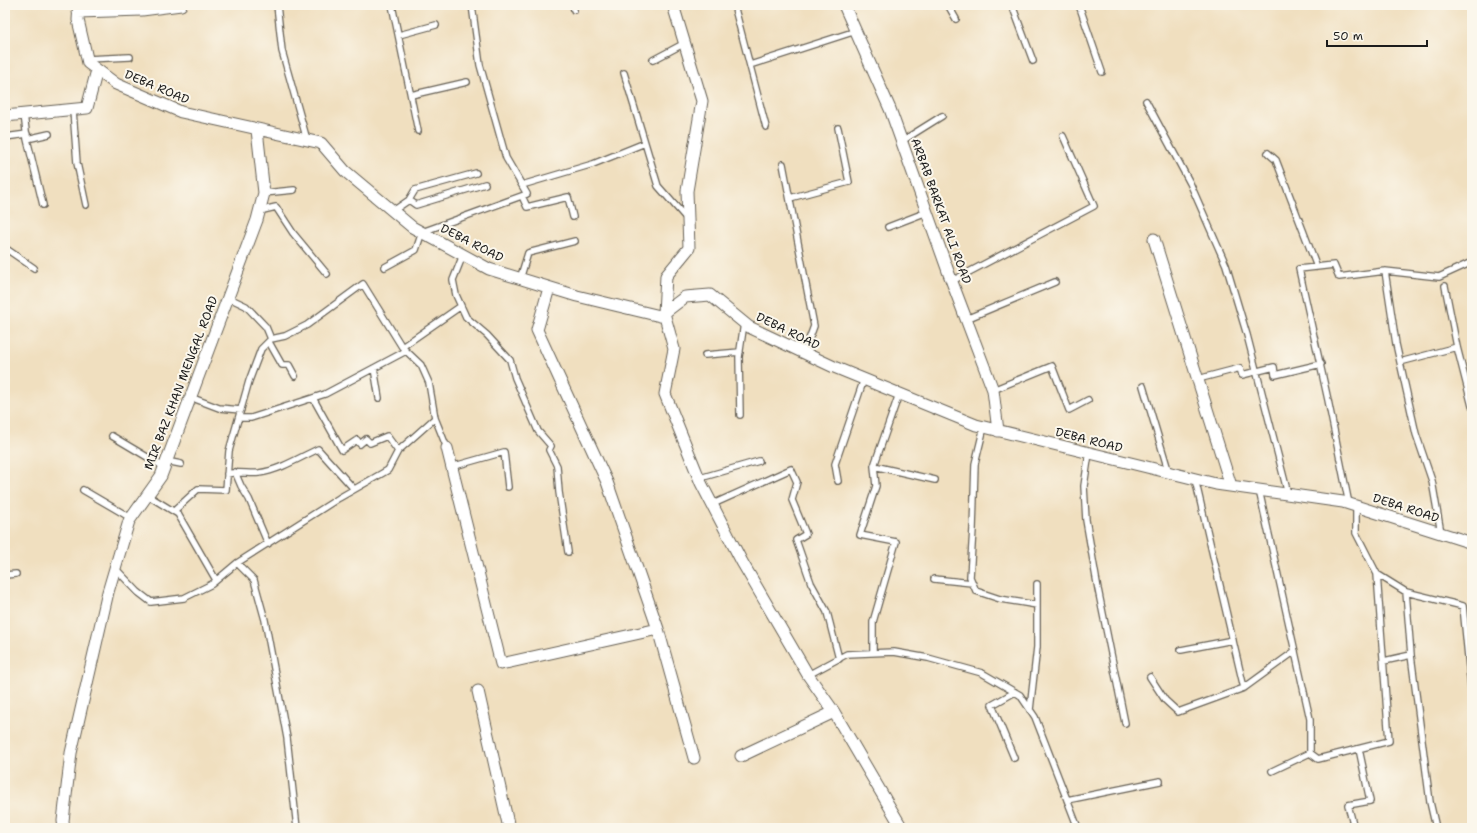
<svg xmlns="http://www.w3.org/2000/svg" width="1477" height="833" font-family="'Shantell Sans',sans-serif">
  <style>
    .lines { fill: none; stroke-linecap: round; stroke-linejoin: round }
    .lane-casing { stroke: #666055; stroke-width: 8 }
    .street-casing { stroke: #666055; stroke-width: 13 }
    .lane { stroke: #fff; stroke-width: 5.5 }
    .street { stroke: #fff; stroke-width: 11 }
    .labels { text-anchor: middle; stroke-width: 4; stroke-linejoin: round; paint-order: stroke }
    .street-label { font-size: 12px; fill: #1c1c1c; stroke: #fbf7ec }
  </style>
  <rect width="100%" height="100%" fill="#fbf7ec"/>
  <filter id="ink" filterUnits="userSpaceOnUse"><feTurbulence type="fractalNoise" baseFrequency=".025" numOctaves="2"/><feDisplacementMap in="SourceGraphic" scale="8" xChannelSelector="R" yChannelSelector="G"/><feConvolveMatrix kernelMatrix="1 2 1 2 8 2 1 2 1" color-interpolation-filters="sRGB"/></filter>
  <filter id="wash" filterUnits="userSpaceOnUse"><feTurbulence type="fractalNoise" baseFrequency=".012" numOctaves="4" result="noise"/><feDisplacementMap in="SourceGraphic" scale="16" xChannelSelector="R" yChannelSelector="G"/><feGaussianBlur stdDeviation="0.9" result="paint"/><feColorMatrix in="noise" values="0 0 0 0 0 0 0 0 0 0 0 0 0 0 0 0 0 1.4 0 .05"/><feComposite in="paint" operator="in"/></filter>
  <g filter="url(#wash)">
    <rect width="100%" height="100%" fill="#f0dfbf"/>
  </g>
  <g filter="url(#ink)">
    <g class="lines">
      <defs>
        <path id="lane" d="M277,5L282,51L307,140
          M392,5L418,131
          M573,5L574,10
          M734,5L766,127
          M948,5L956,19
          M1012,5L1033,61
          M1079,5L1102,72
          M399,35L436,25
          M87,59L130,57
          M653,60L685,43
          M750,65L856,31
          M624,73L658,186L687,219
          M411,95L467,82
          M1146,101L1190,183L1226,265L1247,335L1288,494
          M73,110L77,163L86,205
          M24,114L27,139L43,205
          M5,137L27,134
          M27,139L49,134
          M902,141L942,116
          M1268,153L1276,160L1317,267
          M783,164L814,326L804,353
          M522,185L593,164L645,143
          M264,193L294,190
          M522,196L527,207L568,197L573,217
          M790,198L849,182L838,128
          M409,200L415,190L476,173
          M259,211L276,207L293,233L327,274
          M393,211L409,200L416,205L485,184
          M888,227L927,212
          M5,248L34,268
          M463,255L453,280L456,295L466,317L487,335L510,360L515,378L538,431L551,446L549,450L557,466L559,492L568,552
          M385,267L416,250L422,232L527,194L506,158L480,65L472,5
          M1385,271L1396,344L1416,434L1432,481L1441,533
          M520,279L528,253L575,241
          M952,281L1094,206L1063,136
          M1445,286L1457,347L1472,406
          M227,297L246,306L266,327L271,339
          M966,319L1055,282
          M269,342L282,365H289L295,376
          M402,347L461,306
          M705,355L740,352
          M1400,362L1457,347
          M374,368L379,398
          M1198,379L1240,368L1242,375L1274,367L1275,375L1321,364
          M1143,386L1169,473
          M993,390L1052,366L1069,410L1088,400
          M190,397L219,408L241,410
          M313,398L342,450L357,440L360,444L366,439L370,443L387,436L398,451
          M740,415L739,357L744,323
          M239,418H251L325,394L406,351
          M984,427L975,464L973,529L970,577L976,591L1000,599L1037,605
          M112,436L164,467
          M1089,453L1084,486L1086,520L1098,589L1125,723
          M166,461L181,464
          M874,466L935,480
          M451,467L504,452L508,487
          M235,472L241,486L249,499L268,544
          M227,474C238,471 248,474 259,473C280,470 299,458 318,449L354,489
          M700,478L759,461
          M1195,479L1244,688
          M838,481L835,464L864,379
          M83,490L131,518
          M1259,490L1310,719V753
          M147,495L178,514L216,580
          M713,504L791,469L797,482L792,500L806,534L796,540L811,583L827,612L839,659
          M1349,504L1328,400L1299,269L1334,265L1339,277L1385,271L1439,277L1472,262
          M1356,506V533L1377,574L1406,592L1463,606L1472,698
          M174,511L198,489L226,490L229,451L249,381L261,349L271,339L285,336L307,325L363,284L402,347L421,365L429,383L435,418L447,448
          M237,563L254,580L265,620L287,738L297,828
          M115,568L138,592L151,602L184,598L212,584L237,563L339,498L388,470L398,451L435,418
          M5,575L16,574
          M934,579L972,583
          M1406,592L1411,655
          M1181,650L1233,640
          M873,653V622L896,542L860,535L876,486L874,466L899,394
          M1384,661L1411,655L1430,802L1436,828
          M808,675L847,654L894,652L928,658L982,673L1020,695L1035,717L1078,828
          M1150,677L1165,700L1178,712L1244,688L1295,651
          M1030,710L1037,647V584
          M1310,753L1318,759L1389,741L1377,574
          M1014,758L992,705L1015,692
          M1272,771L1310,753
          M1067,800L1160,781
          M1354,828L1348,805L1370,801L1359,749"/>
        <path id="street" d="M79,5L78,20L88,63L116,84L181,112L321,143L345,171L412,227L489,269L577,296L660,316L685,297L710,295L749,327L834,367L976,425L1216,484L1343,502L1472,543
          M673,5L702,101L687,191L689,248L666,276L664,313L674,349L665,394L701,483L742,562L808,675L834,712L902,828
          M844,5L890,109L949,274L993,390L998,431
          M78,12L142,10L181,5
          M5,116L87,108L97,70
          M1154,239L1231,486
          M549,288L537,330L607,482L658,629L694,758
          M447,448L501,664L658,629
          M478,691L509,828
          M741,756L834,712
          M64,828L63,821L71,753L108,592L129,521L161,476L257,220L264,193L257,130"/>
      </defs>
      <use href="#lane" class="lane-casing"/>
      <use href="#street" class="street-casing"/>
      <use href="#lane" class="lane"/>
      <use href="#street" class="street"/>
    </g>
  </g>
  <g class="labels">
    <g class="street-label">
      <text transform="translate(157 87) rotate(23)" y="4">DEBA ROAD</text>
      <text transform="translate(941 211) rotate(70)" y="4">ARBAB BARKAT ALI ROAD</text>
      <text transform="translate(472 243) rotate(27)" y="4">DEBA ROAD</text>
      <text transform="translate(788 331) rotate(26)" y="4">DEBA ROAD</text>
      <text transform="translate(181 383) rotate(-69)" y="4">MIR BAZ KHAN MENGAL ROAD</text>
      <text transform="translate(1089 440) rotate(14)" y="4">DEBA ROAD</text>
      <text transform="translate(1406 508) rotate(18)" y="4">DEBA ROAD</text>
    </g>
  </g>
  <rect width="1477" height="833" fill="none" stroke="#fbf7ec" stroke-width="20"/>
  <path d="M1327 40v6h100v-6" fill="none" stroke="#1c1c1c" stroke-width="2"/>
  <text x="1333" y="40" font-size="12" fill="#1c1c1c" stroke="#fbf7ec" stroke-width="3" paint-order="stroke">50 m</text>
</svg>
